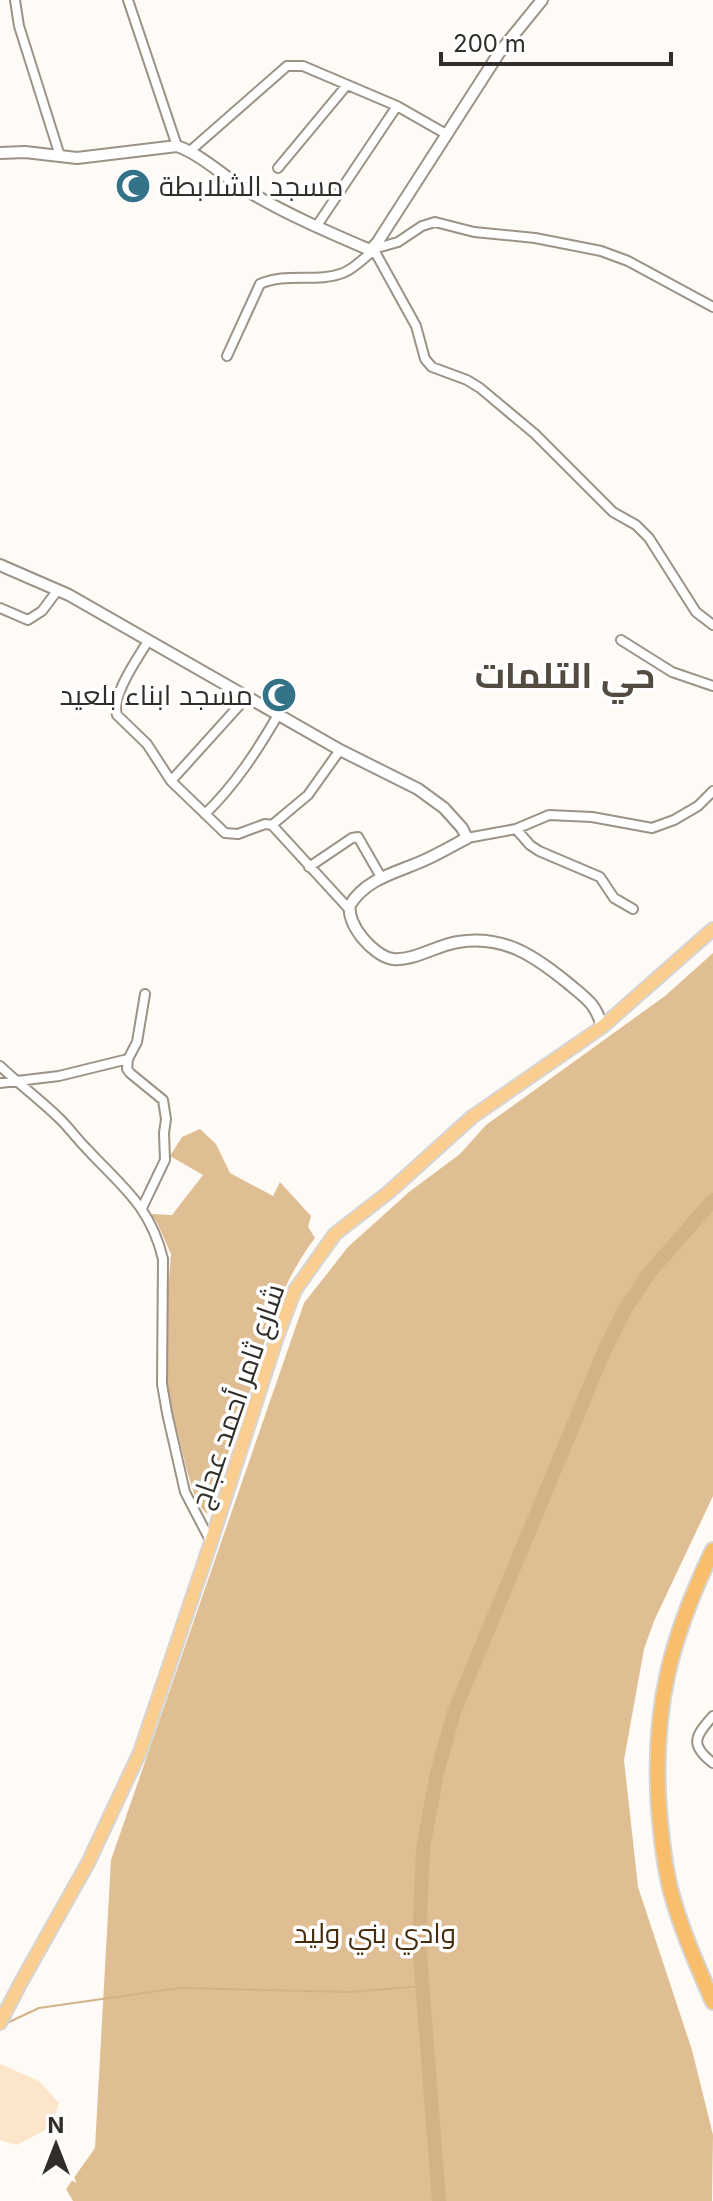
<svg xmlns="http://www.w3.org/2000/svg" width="713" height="2201" font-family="Inter,Cairo,sans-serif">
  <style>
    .green { fill: #fce6cb }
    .forest { fill: #e0be94 }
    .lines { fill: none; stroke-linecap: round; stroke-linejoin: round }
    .stream { stroke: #d4b288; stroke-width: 2 }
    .river { stroke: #d4b288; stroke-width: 14 }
    .minor-casing { stroke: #9c9286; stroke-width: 12 }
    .tertiary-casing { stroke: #9c9286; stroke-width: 14 }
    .primary-casing { stroke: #d6d5d4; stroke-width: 16 }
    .trunk-casing { stroke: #d6d5d4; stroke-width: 18 }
    .minor { stroke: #fff; stroke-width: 8 }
    .tertiary { stroke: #fff; stroke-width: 10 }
    .primary { stroke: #face91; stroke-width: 12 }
    .trunk { stroke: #f8be6c; stroke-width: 14 }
    .labels { text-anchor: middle; stroke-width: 7; stroke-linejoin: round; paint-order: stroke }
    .poi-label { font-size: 28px; fill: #312d28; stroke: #fff; text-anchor: start }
    .street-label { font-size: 28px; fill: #312d28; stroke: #fff }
    .park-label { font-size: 28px; fill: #462e0c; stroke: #fff }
    .district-label { font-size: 36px; font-weight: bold; fill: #534b40; stroke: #fff }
  </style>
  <rect width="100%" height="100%" fill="#fefaf5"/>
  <path class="green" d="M0,2064L39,2081L59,2103L51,2127L17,2145L0,2140Z"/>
  <path class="forest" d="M713,953V1496L654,1621L644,1649L624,1760L638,1887L692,2050L713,2135L712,2201H73L66,2189L95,2148L111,1860L304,1303L348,1247L409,1192L460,1154L486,1125L665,996Z
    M200,1129L216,1144L230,1173L273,1196L280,1182L311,1216L308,1227L315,1238C288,1273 267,1324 258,1368L207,1514L197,1503L187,1471L168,1394L167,1300L171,1254L157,1223L151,1214L172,1215L203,1175L170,1156L182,1137Z"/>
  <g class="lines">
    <path class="stream" d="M7,2023L39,2008L179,1988L350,1992L423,1986"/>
    <path class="river" d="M439,2201L419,1942L423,1848L437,1773L454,1712L605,1349L624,1311L650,1272L713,1200"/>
    <defs>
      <path id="minor" d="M15,0L19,26L60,156
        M128,0L177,146
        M190,151L287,66H303L397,106L446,134
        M278,168L347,85
        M316,227L397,106
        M374,250L416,326L425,359L432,367L467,380L480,388L535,434L613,512L636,525L649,538L696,612L713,625
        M227,356L260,284C286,272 317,283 343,273C354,269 364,258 374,250H370L398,242L422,226L435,222L474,232L535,238L601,251L628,261L713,307
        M0,608L28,620L42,611L57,591
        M621,640L672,672L713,686
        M148,641C138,658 111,695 117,715L147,744L171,781L225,833L238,834L265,824L272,825L349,909
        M171,781L246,698
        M205,814C235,785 257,751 278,715
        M272,825L308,795L340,750
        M516,829L530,845L539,851L600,877L614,898L633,909
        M467,838L516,829L549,815L592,817L652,828L674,820L698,806L713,791
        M309,867L352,838L358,837L381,877
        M0,1066C20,1085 42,1101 61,1120C70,1129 77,1139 86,1148C121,1186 150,1205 163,1259L162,1384L167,1413L185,1492L211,1542
        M0,1083L59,1076L128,1059
        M142,1208L165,1160L164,1133L166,1119L163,1100L130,1073L127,1069L128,1059L137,1042L145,994
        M713,1716C695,1736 689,1745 713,1763"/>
      <path id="tertiary" d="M0,153L25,152L77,158L177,146C202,155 223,176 246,190C286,214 328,232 370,250L377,243L499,53L542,0
        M0,565L69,595L340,750L418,789L444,808L462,828L467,838C454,845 440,853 427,859C400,872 367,877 350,905C346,924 373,956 393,959C414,961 437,945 458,942C504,934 536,957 569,984C587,999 596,1004 602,1027"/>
      <path id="primary" d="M0,2023L20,1984L88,1863L140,1752L211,1542L277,1337L295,1290L335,1234L389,1192L472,1117L602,1027L713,929"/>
      <path id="trunk" d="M713,1550C670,1639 652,1709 659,1809C661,1835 664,1862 670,1888C680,1927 697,1965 713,2002"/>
    </defs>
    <use href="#minor" class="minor-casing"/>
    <use href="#tertiary" class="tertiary-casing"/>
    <use href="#primary" class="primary-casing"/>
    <use href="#trunk" class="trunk-casing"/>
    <use href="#minor" class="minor"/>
    <use href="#tertiary" class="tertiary"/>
    <use href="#primary" class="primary"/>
    <use href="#trunk" class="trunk"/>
  </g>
  <defs>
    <symbol id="mosque-disc" viewBox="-11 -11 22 22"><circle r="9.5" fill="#337287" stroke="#fff"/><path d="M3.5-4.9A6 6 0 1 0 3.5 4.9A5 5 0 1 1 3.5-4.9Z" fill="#fff"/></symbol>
  </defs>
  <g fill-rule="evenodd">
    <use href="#mosque-disc" x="113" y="166" width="40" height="40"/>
    <use href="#mosque-disc" x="259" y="675" width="40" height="40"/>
  </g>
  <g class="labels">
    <g class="poi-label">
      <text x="159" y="196">مسجد الشلابطة</text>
      <text x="253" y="705" text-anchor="end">مسجد ابناء بلعيد</text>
    </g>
    <g class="street-label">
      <text transform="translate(237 1396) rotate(-71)" y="10">شارع ثامر أحمد عجاج</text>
    </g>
    <g class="park-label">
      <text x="375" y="1943">وادي بني وليد</text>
    </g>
    <g class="district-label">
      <text x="565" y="688">حي التلمات</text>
    </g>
  </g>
  <g transform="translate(56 2145)" stroke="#ffffff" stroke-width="6" paint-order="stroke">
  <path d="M0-6L14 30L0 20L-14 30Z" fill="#312d28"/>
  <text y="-12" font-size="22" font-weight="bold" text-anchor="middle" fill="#312d28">N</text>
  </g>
  <path d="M441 52v12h230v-12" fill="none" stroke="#312d28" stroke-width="4"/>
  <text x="453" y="52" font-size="24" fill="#312d28" stroke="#ffffff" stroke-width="6" paint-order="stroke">200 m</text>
</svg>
